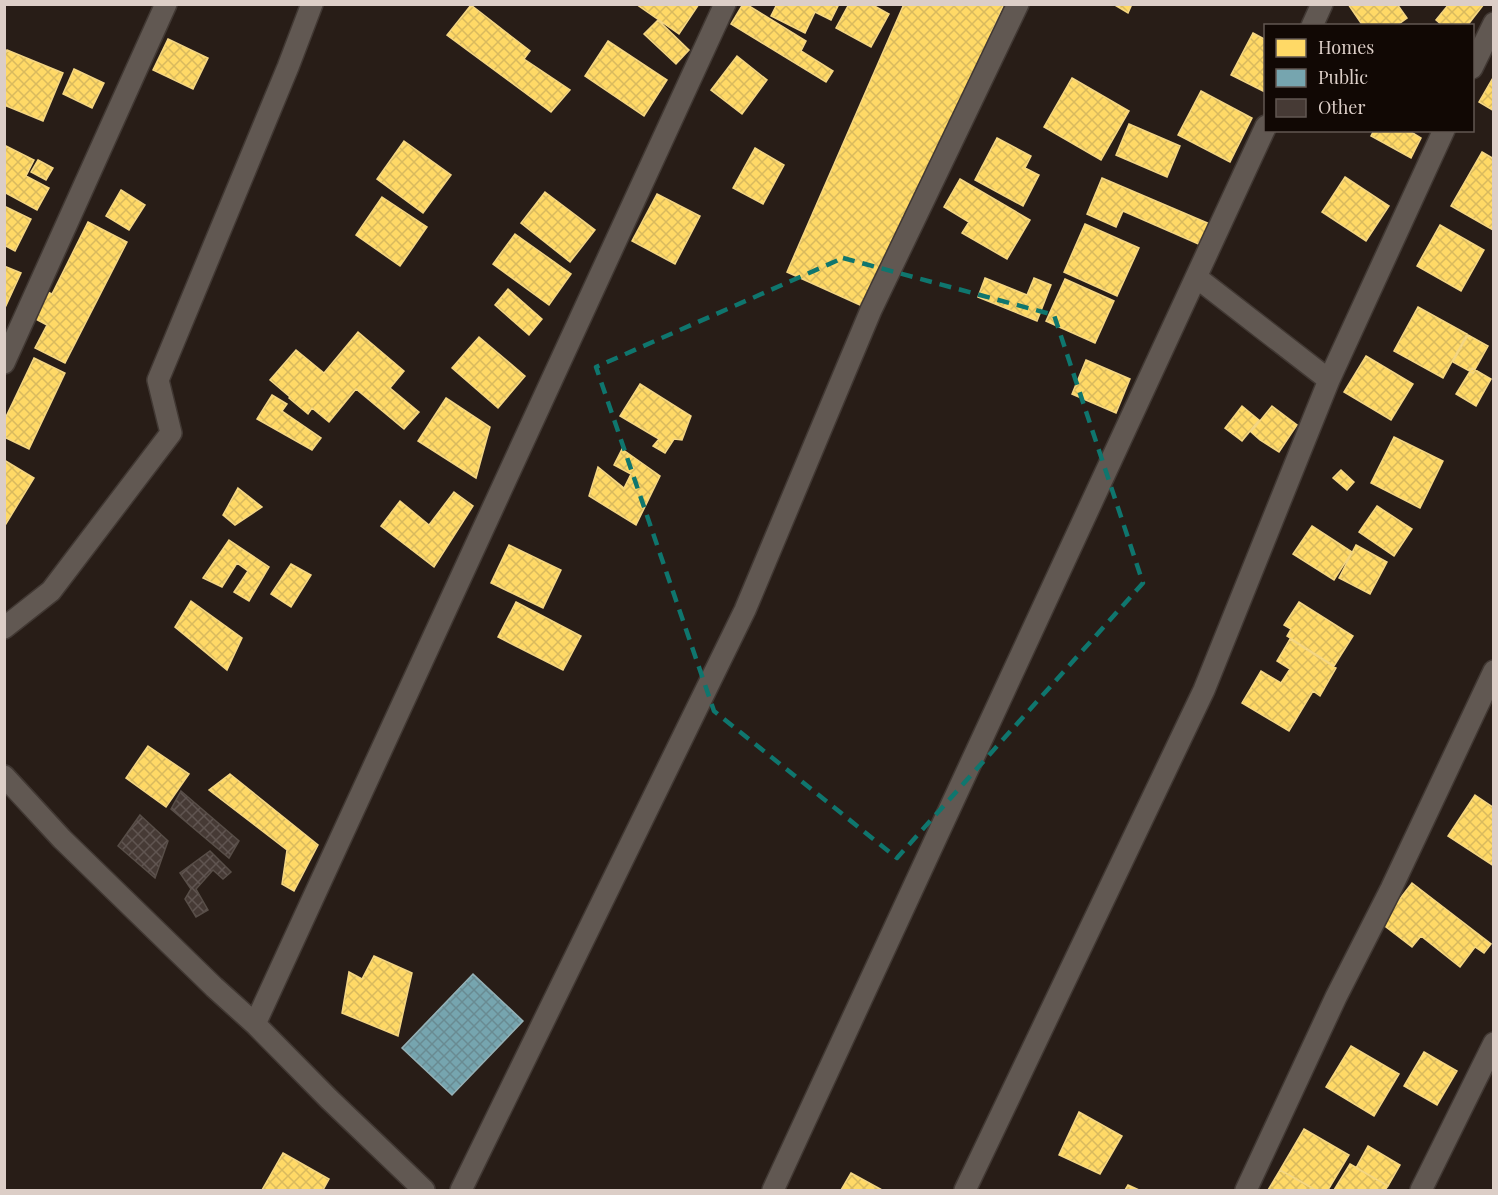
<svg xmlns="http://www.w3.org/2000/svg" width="1498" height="1195" font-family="'Playfair Display',serif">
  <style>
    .homes { fill: url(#homes-cross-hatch); stroke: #f4d683; stroke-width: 1.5 }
    .public { fill: url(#public-cross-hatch); stroke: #95b1b6; stroke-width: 1.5 }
    .building { fill: url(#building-cross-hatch); stroke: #584e48; stroke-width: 1.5 }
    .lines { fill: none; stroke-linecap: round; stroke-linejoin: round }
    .minor-casing { stroke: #413833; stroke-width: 24 }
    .minor { stroke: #615852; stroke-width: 21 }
    .marked { fill: none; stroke: #0f766e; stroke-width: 4.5; stroke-dasharray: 12 8; stroke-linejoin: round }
  </style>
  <defs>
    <pattern id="homes-cross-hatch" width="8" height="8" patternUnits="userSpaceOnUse" patternTransform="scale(1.5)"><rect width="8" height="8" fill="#ffd966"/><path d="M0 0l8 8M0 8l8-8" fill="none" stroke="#d9ba5e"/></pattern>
    <pattern id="public-cross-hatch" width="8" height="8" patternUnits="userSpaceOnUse" patternTransform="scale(1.5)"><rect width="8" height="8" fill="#76a5af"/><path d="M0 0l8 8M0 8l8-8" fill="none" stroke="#698b92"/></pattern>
    <pattern id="building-cross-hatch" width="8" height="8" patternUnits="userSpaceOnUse" patternTransform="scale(1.5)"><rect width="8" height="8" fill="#463a35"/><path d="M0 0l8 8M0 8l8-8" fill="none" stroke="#605551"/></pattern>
  </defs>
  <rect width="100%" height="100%" fill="#281d17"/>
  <path class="homes" d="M636,4H699L679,34Z
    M743,4H746L806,41L801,51L833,71L826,82L731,24Z
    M777,4H839L831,20L815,12L805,33L771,16Z
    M849,4H871L889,14L871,47L836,28Z
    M904,4H1004L871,310L787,272Z
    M1113,4H1132L1128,13Z
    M1348,4H1397L1407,18L1396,26H1363Z
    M1449,4H1484L1467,26H1443L1436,20Z
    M471,5L530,51L524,59L570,90L551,112L447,35Z
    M658,20L689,50L676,64L644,34Z
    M1253,33L1266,40L1265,92L1231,75Z
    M168,39L208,58L193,89L153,70Z
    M608,41L667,80L644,116L585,76Z
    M7,50L63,73L43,121L4,105V55Z
    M737,56L767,80L742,114L711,90Z
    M74,69L104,83L92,108L63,94Z
    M1494,76V111L1479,102Z
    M1072,78L1129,111L1101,160L1044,127Z
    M1201,91L1252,118L1230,162L1178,135Z
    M1129,124L1180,146L1167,177L1116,155Z
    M1374,130H1408L1421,138L1411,158L1371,136Z
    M997,138L1031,156L1025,168L1039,175L1023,206L975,180Z
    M404,141L451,175L423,213L377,179Z
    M4,145L34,160L26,176L49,188L37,210L4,192Z
    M755,148L784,165L763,204L733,188Z
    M1482,152L1494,159L1493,230L1451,206Z
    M38,160L53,168L46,180L31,172Z
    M1345,177L1389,206L1366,241L1322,212Z
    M1102,178L1212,225L1203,246L1123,211L1116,227L1087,214Z
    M960,179L1030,220L1007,259L962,233L969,222L944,207Z
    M121,190L145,205L129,230L106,216Z
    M545,192L595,230L570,262L521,223Z
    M657,194L700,216L675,264L632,241Z
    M382,197L427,227L400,266L356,235Z
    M4,206L31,219L15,251L4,245Z
    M88,222L127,242L65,363L35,348L47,325L30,316L43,290L52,294Z
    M1085,224L1139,248L1117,296L1064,272Z
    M1440,225L1484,250L1461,291L1417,266Z
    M515,234L571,274L549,305L493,264Z
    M4,266L21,273L4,310Z
    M985,278L1027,295L1034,278L1051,285L1037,321L978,297Z
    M1065,279L1114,301L1095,343L1046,321Z
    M508,289L542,319L529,335L495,305Z
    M1418,307L1467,334L1443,378L1394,351Z
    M358,332L404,371L390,388L419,412L404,429L356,389L329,422L312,408L308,414L289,398L290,397L270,380L296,350L324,373Z
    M1468,335L1488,346L1473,373L1453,362Z
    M479,337L525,376L498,408L452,368Z
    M1366,356L1413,384L1391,420L1344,392Z
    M34,358L65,373L29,449L4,437V421Z
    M1086,360L1130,379L1116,413L1072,394Z
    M1472,368L1491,379L1476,406L1456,394Z
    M640,384L691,416L682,440L674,439L665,453L653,446L659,439L620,416Z
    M272,395L287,404L282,411L321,438L312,450L257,419Z
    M446,398L490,427L476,478L418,441Z
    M1242,406L1259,420L1242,441L1225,428Z
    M1272,406L1297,425L1279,452L1260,440L1251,432Z
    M1394,437L1443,461L1420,508L1371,483Z
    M622,449L660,476L636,525L589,496L598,467L624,488L631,474L614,465Z
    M4,460L34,478L4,527Z
    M1341,470L1354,482L1347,490L1333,478Z
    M238,488L262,507L235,525L223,515Z
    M454,492L473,506L434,567L381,526L400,501L429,525Z
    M1377,506L1412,529L1394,556L1359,532Z
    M1312,526L1352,552L1334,580L1293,554Z
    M229,540L269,567L249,601L234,592L248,571L237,563L222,587L203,578Z
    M509,545L561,570L543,608L491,583Z
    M1356,545L1387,562L1370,594L1339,578Z
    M291,564L311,575L291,607L271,594Z
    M191,601L242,638L227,670L175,627Z
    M516,602L581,636L563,670L498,637Z
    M1299,602L1353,636L1334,666L1287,636L1291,629L1284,625Z
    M1290,639L1336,668L1320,696L1313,691L1289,731L1242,703L1261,671L1281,683L1290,669L1277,661Z
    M148,746L189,774L166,807L126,778Z
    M230,774L318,845L294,891L282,884L287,850L209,790Z
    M1475,795L1494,808V866L1448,836Z
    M1412,883L1491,944L1484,953L1475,947L1460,967L1421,936L1412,947L1381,923Z
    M374,956L412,973L398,1036L342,1013L349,972L362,979Z
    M1351,1046L1399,1074L1374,1116L1326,1087Z
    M1424,1052L1457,1071L1437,1105L1404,1086Z
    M1079,1112L1122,1136L1100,1174L1059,1155Z
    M1304,1129L1349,1155L1328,1190H1316L1280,1170Z
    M1368,1146L1400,1165L1388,1186L1356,1168Z
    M283,1153L329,1179L323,1190H262Z
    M1350,1164L1388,1186L1385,1190H1334Z
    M1280,1170L1314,1189L1313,1190H1268Z
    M851,1173L882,1190H841Z
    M1128,1185L1139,1190H1125Z"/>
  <path class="public" d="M473,974L523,1021L452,1095L402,1048Z"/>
  <path class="building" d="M181,791L239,841L229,858L171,809Z
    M140,815L168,841L155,878L118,846Z
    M210,851L231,872L223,879L213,870L196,889L208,910L196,917L185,899L191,889L180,873Z"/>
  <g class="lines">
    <defs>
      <path id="minor" d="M1312,26L1322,4
        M1472,68L1494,23
        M1196,277L1329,380
        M4,363L166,4
        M4,628L51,591L171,433L158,380L288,67L312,4
        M4,776L62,839L214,987L255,1024L329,1099L424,1190
        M255,1024L725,4
        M461,1190L745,610L871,310L1018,4
        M773,1190L1266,126
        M965,1190L1204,690L1329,380L1444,130
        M1246,1190L1336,997L1391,889L1494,671
        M1421,1190L1494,1043"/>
    </defs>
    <use href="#minor" class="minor-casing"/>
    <use href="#minor" class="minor"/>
  </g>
  <path class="marked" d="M843,258L1054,315L1143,583L897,858L714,711L596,367Z"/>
  <rect width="1498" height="1195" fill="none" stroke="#dccec7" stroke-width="12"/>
  <rect x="1264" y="24" width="210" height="108" fill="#110804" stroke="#625752" stroke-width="1.5"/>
  <rect x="1276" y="39" width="30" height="18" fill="#ffd966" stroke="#625752" stroke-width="1.5"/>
  <text x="1318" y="54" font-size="18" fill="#dccec7">Homes</text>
  <rect x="1276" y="69" width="30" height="18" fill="#76a5af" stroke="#625752" stroke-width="1.5"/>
  <text x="1318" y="84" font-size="18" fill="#dccec7">Public</text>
  <rect x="1276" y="99" width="30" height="18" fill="#463a35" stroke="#625752" stroke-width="1.5"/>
  <text x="1318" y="114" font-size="18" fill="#dccec7">Other</text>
</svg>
